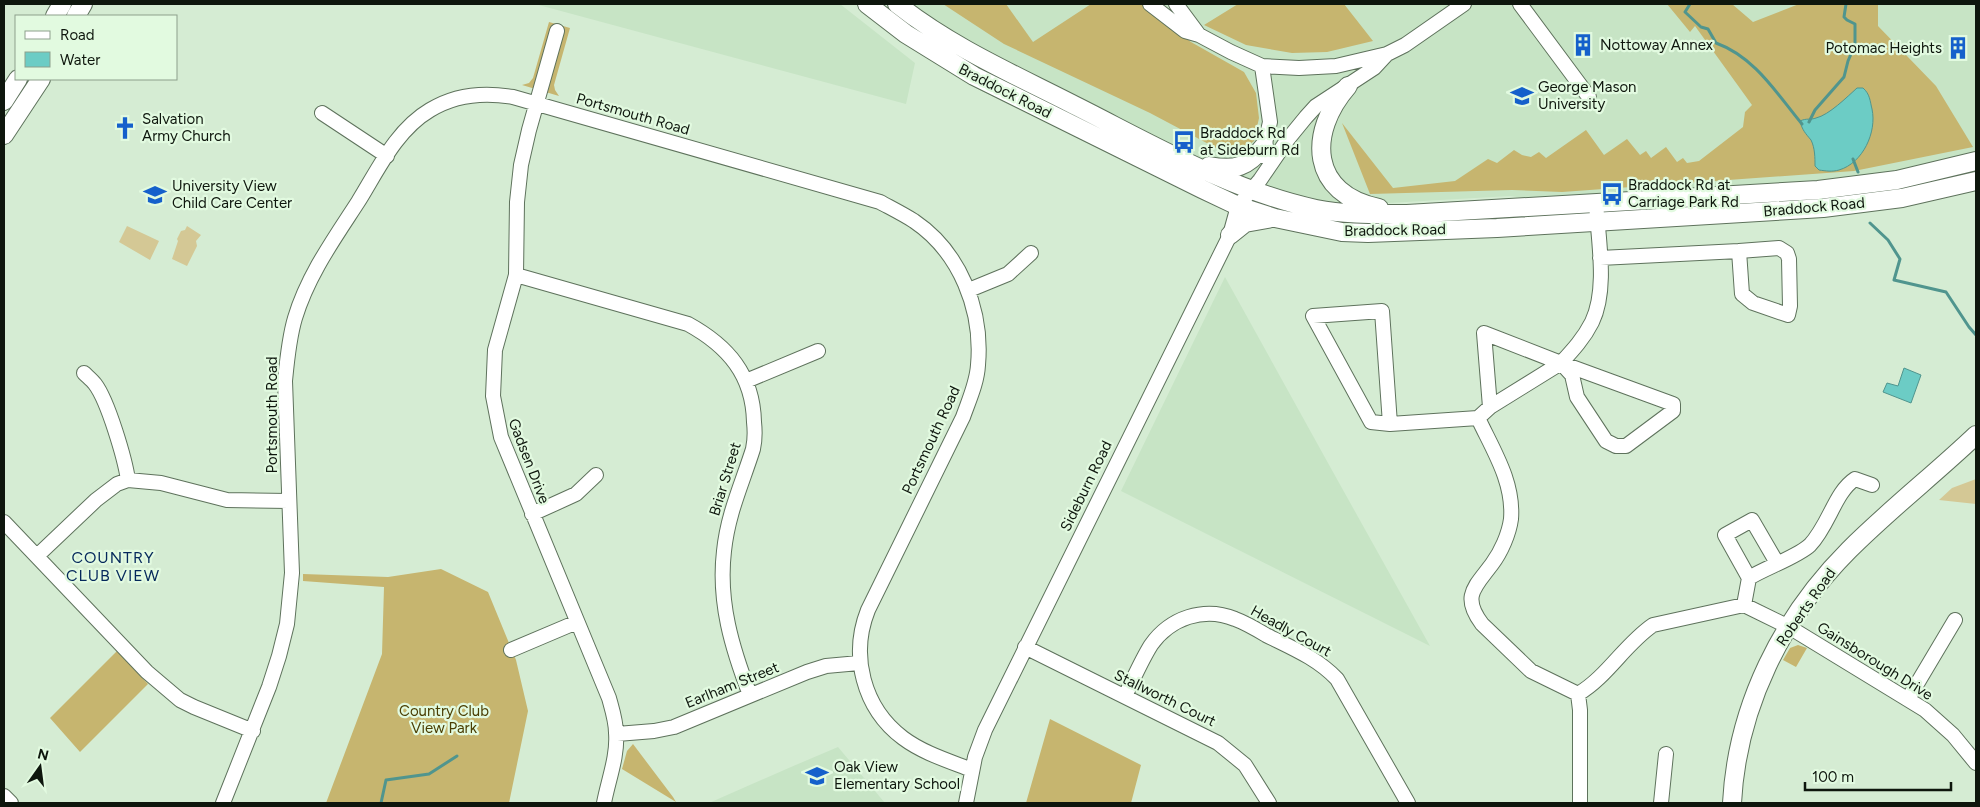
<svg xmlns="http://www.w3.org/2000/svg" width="1980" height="807" font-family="Figtree,sans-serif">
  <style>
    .built { fill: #c7e4c5 }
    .green { fill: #d4c895 }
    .forest { fill: #c6b56f }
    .water { fill: #6cccc5; stroke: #50958e }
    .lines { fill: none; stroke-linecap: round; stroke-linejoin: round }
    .stream { stroke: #50958e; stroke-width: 3 }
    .minor-casing { stroke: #5e725c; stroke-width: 16 }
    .major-casing { stroke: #5e725c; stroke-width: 20 }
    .minor { stroke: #fff; stroke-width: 14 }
    .major { stroke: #fff; stroke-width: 18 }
    .labels { text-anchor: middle; stroke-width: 4.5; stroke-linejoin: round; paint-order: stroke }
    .poi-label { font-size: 15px; fill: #0e160d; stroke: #e2fae0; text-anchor: start }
    .street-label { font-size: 15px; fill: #0e160d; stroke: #e2fae0 }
    .park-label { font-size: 15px; fill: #4a3e03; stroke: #e2fae0 }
    .neighbourhood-label { font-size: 16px; letter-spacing: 1px; fill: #05285b; stroke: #e2fae0 }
  </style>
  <rect width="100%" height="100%" fill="#d5ecd3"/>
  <path class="built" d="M535,4H840L915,63L906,104Z
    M906,4H1976V153L1861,180L1540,200L1510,196L1389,203L1338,204L1302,199L1248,182L1165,144L971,47Z
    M1225,277L1333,472L1430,646L1121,491Z
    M838,747L885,803H709L791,767Z"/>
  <path class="green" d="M127,226L159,241L150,260L119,242Z
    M187,226L201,235L196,241L197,246L187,266L172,259L178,241L177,239L181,231L185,230Z
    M1976,479V504L1939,500L1952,488Z"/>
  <path class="forest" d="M943,4H1006L1033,42L1091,4H1142L1191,42L1244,72L1256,93L1259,118L1254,141L1240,151L1218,149L1150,113L1004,44Z
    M1238,4H1344L1373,41L1327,52L1292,53L1246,45L1204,25Z
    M1667,4H1732L1753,22L1799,4H1878V26L1936,86L1973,147L1854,171L1562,192L1512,190L1370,194L1342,123L1393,188L1455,181L1488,159L1497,163L1514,150L1522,155L1531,157L1539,152L1546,158L1586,130L1604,155L1627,139L1640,155L1646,151L1651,158L1666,147L1677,162L1683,158L1687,163L1699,161L1743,127L1745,112L1752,105L1695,26L1690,32Z
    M549,22L570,28L554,85L555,90L559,96L522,85L529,83L533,78Z
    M441,569L488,592L516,660L528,711L509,803H326L382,654L384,587L303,581V574L388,577Z
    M1798,645L1807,648L1796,667L1783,660L1790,648Z
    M117,651L148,684L80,752L50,718Z
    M1050,719L1141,765L1131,803H1026Z
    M633,744L673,797L676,802L622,769L627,751Z"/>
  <path class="water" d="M1857,88H1863C1870,94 1870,101 1872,109C1877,132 1863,163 1839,170C1832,172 1826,171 1819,170L1815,166C1815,158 1815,148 1811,140C1806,134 1802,130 1800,121C1806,118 1811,120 1816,118C1829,115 1847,97 1857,88Z
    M1904,368L1921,375L1911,403L1883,392L1887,383L1898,386Z"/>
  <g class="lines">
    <path class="stream" d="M1690,4L1685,12L1701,27L1708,29L1716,43C1755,57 1777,94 1802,124
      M1809,122L1815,110L1844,77L1848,61L1855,45V24L1847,20L1844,17L1846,4
      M1853,159L1858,172
      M1870,223L1888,240L1900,259L1894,280L1946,292L1969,327L1976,335
      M381,803L386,780L429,774L457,756"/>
    <defs>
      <path id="minor" d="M1150,4L1185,31L1199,35L1231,52L1262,66L1299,68L1336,66L1387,54L1405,45L1464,4
        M1176,4L1199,35
        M1520,4L1589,97
        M557,31L529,130L521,165L517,202L516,275L495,350L493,396L501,437L609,698C612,709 616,721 616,733C618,756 608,781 604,803
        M322,113L387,156
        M1262,156L1270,122L1262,66
        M1779,248L1787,253L1789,259L1790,306L1788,315L1753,303L1742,294L1739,251Z
        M1600,258L1739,251
        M516,275L688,324C728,346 753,375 754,422C755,431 755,440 753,449C742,484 728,513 724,551C718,602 732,648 750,695
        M969,290L1008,274L1031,253
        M1382,311L1390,424L1371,422L1313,316Z
        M1561,363L1673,404V411L1626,446H1616L1606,441L1577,397L1572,375Z
        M84,373C88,377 92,380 95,384C108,401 125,459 128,480
        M746,381L818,351
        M1490,407L1561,363
        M1478,418C1493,450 1514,482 1511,519C1509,534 1501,552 1492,564C1475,587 1461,596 1482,624L1531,671L1578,694C1607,677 1625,644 1653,625L1744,605L1789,627L1925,710L1953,735L1976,763
        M1390,424L1478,418L1490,407L1484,333L1561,363C1573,350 1584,338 1592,322C1608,289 1598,239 1596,202
        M532,514L576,494L596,475
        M4,522L147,672L180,700L194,707L253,731
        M37,556L96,500L117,484L128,480L161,483L227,500L289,501
        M1749,578L1725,535L1752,520L1777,563
        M1744,605L1749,578C1765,568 1799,556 1810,545C1829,525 1835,492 1855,479L1872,485
        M1025,647L1218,743L1245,765L1269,803
        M511,650L577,622
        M1578,694L1580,710V803
        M1125,696C1133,680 1141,661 1151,645C1170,618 1204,606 1235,619C1246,623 1256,629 1266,635C1292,648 1317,658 1337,679L1408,803
        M1908,699L1955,620
        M617,734L654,731L674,727L807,672L826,666L859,663
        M4,796L11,803
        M223,803L269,687L279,656L287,624L292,573L285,381C287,360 289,338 295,318C308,275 334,239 358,202C378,170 396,130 430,110C456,94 484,92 513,97L880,202C891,208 903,214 914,221C960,252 983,310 978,365C977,383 969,400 963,417L868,610C850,655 863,708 903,738C923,753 949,761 972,770
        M966,803L975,757L985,730L1230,235L1238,206L1260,180L1288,139L1306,117L1316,106L1374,68L1387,54
        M1661,803L1666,754"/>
      <path id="major" d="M867,4L906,34L974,76L1202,189L1238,206L1275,218L1342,232L1368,233L1497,228L1823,208L1902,198L1976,181
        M897,4C950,46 1011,73 1070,103C1148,142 1231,191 1316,209C1346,215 1376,214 1407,214L1818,190L1897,180L1976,161
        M55,16L62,4
        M76,16L83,4
        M1348,86C1307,133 1310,194 1379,208
        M4,101L18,79
        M4,135L41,79
        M1209,166C1235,171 1248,167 1264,146
        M1230,235L1245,223L1272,218
        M1732,803C1737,707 1782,617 1849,550C1890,509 1935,474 1976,435"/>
    </defs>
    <use href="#minor" class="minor-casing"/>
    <use href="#major" class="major-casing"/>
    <use href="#minor" class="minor"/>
    <use href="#major" class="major"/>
  </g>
  <defs>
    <symbol id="building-bare" viewBox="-9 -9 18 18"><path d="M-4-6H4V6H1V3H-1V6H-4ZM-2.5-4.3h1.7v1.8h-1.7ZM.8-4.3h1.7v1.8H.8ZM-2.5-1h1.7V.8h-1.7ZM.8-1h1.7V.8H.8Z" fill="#1560cb" stroke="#e2fae0" stroke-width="2.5" paint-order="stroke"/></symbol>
    <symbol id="university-bare" viewBox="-9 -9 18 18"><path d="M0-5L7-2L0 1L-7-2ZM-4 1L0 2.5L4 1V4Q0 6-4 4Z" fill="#1560cb" stroke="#e2fae0" stroke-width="2.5" paint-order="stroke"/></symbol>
    <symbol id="church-bare" viewBox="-9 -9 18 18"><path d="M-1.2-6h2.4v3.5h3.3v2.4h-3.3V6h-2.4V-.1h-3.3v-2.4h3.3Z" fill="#1560cb" stroke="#e2fae0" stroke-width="2.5" paint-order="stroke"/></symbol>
    <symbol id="bus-bare" viewBox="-9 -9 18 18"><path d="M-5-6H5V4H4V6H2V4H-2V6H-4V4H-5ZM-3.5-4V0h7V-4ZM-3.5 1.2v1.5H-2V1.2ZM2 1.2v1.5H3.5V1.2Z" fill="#1560cb" stroke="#e2fae0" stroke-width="2.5" paint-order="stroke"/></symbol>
    <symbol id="school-bare" viewBox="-9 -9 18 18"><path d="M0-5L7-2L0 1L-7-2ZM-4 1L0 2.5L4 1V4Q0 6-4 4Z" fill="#1560cb" stroke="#e2fae0" stroke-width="2.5" paint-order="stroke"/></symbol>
  </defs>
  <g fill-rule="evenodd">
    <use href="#building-bare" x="1567" y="29" width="32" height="32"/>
    <use href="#building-bare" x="1942" y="32" width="32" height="32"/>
    <use href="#university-bare" x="1506" y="80" width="32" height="32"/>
    <use href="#church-bare" x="109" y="112" width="32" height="32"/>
    <use href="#bus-bare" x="1168" y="126" width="32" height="32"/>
    <use href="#bus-bare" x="1596" y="178" width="32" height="32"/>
    <use href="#school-bare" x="139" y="179" width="32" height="32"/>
    <use href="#school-bare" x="801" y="760" width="32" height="32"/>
  </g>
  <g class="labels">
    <g class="poi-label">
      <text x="1600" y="50">Nottoway Annex</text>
      <text x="1942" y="53" text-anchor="end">Potomac Heights</text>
      <text x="1538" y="92">George Mason<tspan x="1538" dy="17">University</tspan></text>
      <text x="142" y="124">Salvation<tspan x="142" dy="17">Army Church</tspan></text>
      <text x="1200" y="138">Braddock Rd<tspan x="1200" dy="17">at Sideburn Rd</tspan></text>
      <text x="1628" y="190">Braddock Rd at<tspan x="1628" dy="17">Carriage Park Rd</tspan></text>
      <text x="172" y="191">University View<tspan x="172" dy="17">Child Care Center</tspan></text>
      <text x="834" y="772">Oak View<tspan x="834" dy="17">Elementary School</tspan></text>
    </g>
    <g class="street-label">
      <text transform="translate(1005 91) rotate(27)" y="5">Braddock Road</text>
      <text transform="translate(633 114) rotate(16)" y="5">Portsmouth Road</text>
      <text transform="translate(1814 207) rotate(-5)" y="5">Braddock Road</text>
      <text transform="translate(1395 230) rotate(-1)" y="5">Braddock Road</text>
      <text transform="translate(272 415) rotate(-90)" y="5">Portsmouth Road</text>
      <text transform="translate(931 440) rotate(-65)" y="5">Portsmouth Road</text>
      <text transform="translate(529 461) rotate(69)" y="5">Gadsen Drive</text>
      <text transform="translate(725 479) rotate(-73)" y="5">Briar Street</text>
      <text transform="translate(1086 486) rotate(-64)" y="5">Sideburn Road</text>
      <text transform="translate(1806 607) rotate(-55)" y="5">Roberts Road</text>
      <text transform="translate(1291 631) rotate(29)" y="5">Headly Court</text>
      <text transform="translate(1875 661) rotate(32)" y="5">Gainsborough Drive</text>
      <text transform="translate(732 685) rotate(-22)" y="5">Earlham Street</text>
      <text transform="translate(1165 698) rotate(26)" y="5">Stallworth Court</text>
    </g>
    <g class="park-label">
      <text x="444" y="716">Country Club<tspan x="444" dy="17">View Park</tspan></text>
    </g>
    <g class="neighbourhood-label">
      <text x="113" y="563">COUNTRY<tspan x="113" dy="18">CLUB VIEW</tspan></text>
    </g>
  </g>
  <rect width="1980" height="807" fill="none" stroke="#0e160d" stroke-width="10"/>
  <rect x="15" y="15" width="162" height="65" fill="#e2fae0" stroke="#8d9f8c"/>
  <rect x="25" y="31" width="25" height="8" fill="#ffffff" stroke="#8d9f8c"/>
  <text x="60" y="40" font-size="15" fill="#0e160d">Road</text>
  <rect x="25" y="52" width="25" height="15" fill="#6cccc5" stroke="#8d9f8c"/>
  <text x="60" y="65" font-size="15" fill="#0e160d">Water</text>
  <g transform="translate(40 767) rotate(14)" stroke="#e2fae0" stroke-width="4" paint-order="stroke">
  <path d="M0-4L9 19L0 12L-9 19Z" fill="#0e160d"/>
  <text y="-8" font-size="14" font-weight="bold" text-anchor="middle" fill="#0e160d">N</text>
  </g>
  <path d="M1805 782v8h146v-8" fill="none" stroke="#0e160d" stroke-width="2.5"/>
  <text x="1812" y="782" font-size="15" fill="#0e160d" stroke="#e2fae0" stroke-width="4" paint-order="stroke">100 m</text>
</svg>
